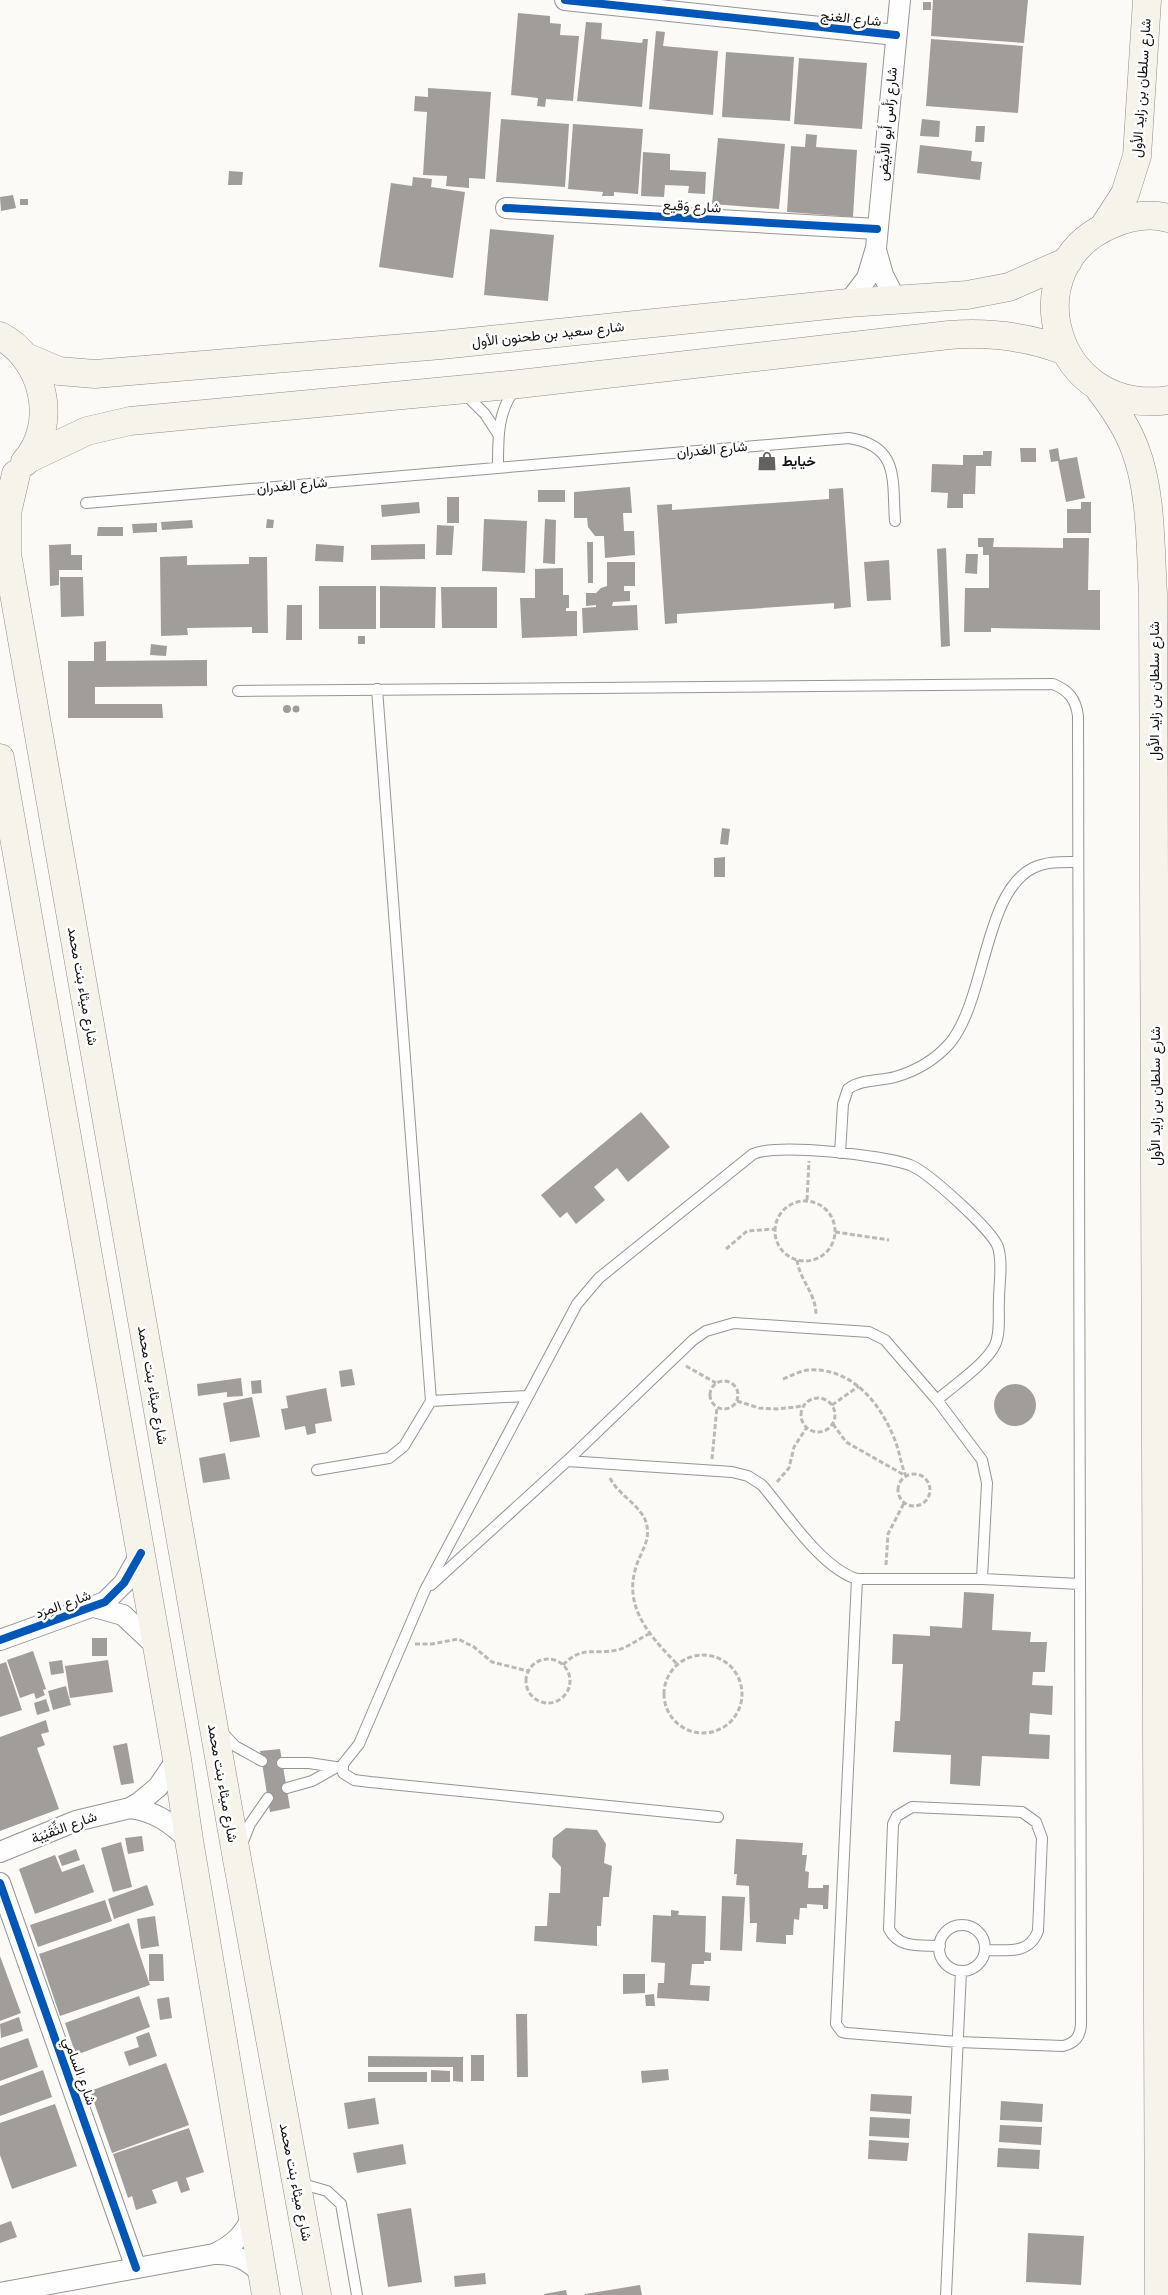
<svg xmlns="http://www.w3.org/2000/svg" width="1168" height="2295" font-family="'Times New Roman',Vazirmatn,serif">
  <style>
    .building { fill: #a09d9b }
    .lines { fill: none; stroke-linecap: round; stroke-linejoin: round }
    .service-casing { stroke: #969594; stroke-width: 12 }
    .minor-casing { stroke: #969594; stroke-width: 22 }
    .secondary-casing { stroke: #8d8c8a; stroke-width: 29 }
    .path { stroke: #b9b9b8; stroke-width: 3; stroke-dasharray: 5 2.5; stroke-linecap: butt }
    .service { stroke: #fffefe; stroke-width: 10 }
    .minor { stroke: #fffefe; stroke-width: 20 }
    .secondary { stroke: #f6f3eb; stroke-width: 28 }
    .cycleway-casing { stroke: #fff; stroke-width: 11 }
    .cycleway { stroke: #0057b8; stroke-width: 8 }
    .labels { text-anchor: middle; stroke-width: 5; stroke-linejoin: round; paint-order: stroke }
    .street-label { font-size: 14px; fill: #101010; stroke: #fff }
    .poi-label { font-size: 14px; font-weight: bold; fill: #101010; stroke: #fff; text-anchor: start }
  </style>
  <rect width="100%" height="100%" fill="#fcfaf6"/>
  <path class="building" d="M933,0H1028L1024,43L931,36Z
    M923,2H931V10H923Z
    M518,13L550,16V23L561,24L560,35L579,36L573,101L546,99L545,107L537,106L538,98L511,95Z
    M586,22L602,23L601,39L642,43L643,39H648L642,107L577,101Z
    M656,31L665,32L663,46L718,51L713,115L649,109Z
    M931,39L1023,46L1018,113L926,106Z
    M726,52L794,57L790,121L722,117Z
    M799,58L867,63L862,129L794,124Z
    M428,88L491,92L485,179L469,178V188L446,186L447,176L423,175L427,112L414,111L415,96L428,97Z
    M501,119L569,124L565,187L496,182Z
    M922,119L940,121L939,137L920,136Z
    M573,124L643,129L638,194L614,192V196H602L603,192L568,189Z
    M976,126H985L984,142H975Z
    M806,134L817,135L816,147L857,150L853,217L787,212L791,146L805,147Z
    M718,138L785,144L779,209L712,204Z
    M920,145L972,151L971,161L982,162L980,180L917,173Z
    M643,152L670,154V170L706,172L705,194L688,193L689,186L665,185L664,197L641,196Z
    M229,171L243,172L242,185H228Z
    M413,177L432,179L431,187L465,192L453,278L379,267L391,183L412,186Z
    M13,195L16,208L1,211L0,197Z
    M20,199H28V205H20Z
    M490,229L554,235L548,301L484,295Z
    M1020,448H1036V462H1021Z
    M1058,448L1060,460L1077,457L1085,498L1066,502L1058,461L1051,462L1049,450Z
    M983,451H992L991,466H976L975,494H963V508H947L948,493L931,492L932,464L963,465V455H983Z
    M630,487L632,513H623L624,531H634L635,555L605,558L604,536H595L588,527L587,518H574V492Z
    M843,488L851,607L834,609V603L677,614V623L665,624L657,505L672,504V510L829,499V489Z
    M538,490H565V502H538Z
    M447,497H459V523H447Z
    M419,502L420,513L382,517L381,505Z
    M1081,502H1091V533H1067V509H1081Z
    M267,519L274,520L273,528H266Z
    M484,519L527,521L525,573L482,571Z
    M545,519L556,520L555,564L543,563Z
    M192,520L193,528L162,530L161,522Z
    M157,523V532L133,533L132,524Z
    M437,525L454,526L452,555H436Z
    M98,527H123V536H97Z
    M978,538H994L993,547L1063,548V538H1089L1088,590H1100V630L991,628V632H964L965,588H989V555H983V547H978Z
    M587,542H593V583H588Z
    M71,544V555H82V570H59V585L50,586L49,545Z
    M316,544L344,546L343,562L315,561Z
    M425,544V559L371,560V545Z
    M946,548L950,646L941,647L937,549Z
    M966,554H978L977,574L965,573Z
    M187,556V565L249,564V557H267L268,633H252V627L187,628L188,635L161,636L160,557Z
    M889,560L891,600L867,601L864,562Z
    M607,562H635V586H624V591H630V601L613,602L612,606L637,605L638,630L583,633L582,608L596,607V605L586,606V593H596L601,588L607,586Z
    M563,568V595H569V608H566V611H577V636L522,638L520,598H535V569Z
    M60,577H83L84,616L61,617Z
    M319,586H376V629H319Z
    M380,586L436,587L435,628H380Z
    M441,587H497V628H442Z
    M287,605H302V640H286Z
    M358,636H365V644H358Z
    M106,641V661L207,660V686L95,687V704H162L163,718H68V661H94V642Z
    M151,644L167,646L166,656L150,655Z
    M283 709a4 4 0 1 1 8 0a4 4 0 1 1-8 0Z
    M292.5 709a3.5 3.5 0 1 1 7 0a3.5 3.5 0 1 1-7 0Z
    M722,828L730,829L728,845L720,844Z
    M725,857V877H714V858Z
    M641,1112L670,1147L628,1182L617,1168L594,1187L605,1200L576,1224L567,1212L560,1218L541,1195Z
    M352,1369L355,1385L341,1387L339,1371Z
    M241,1378L243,1396L227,1397V1392L198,1396L197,1384Z
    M261,1380L262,1393L252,1394L251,1381Z
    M994 1405a21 21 0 1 1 42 0a21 21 0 1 1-42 0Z
    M326,1388L332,1421L315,1424L316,1433L307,1435L305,1426L285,1430L281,1409L288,1408L286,1396Z
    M252,1397L260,1437L230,1442L223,1403Z
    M225,1453L230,1479L203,1483L199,1458Z
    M964,1592L994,1594L992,1630L1031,1632L1030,1642H1047L1045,1672H1033L1032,1685L1053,1686L1052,1715L1030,1713L1029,1734L1050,1735L1049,1759L982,1756L980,1786L950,1784L951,1755L893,1752L895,1721H900L903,1664H892L893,1634L930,1636V1626L962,1628Z
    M92,1638H107V1656H92Z
    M33,1651L46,1689L43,1690L45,1695L36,1699L34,1693L20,1698L7,1660Z
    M62,1660L64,1673L51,1675L49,1662Z
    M108,1660L113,1692L70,1698L65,1666Z
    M6,1662L22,1710L0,1717V1664Z
    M66,1686L71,1705L53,1710L48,1691Z
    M46,1699L50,1711L37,1715L34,1703Z
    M46,1720L49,1732L41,1734L45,1745L37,1748L59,1809L0,1831V1737Z
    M127,1743L134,1783L121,1785L113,1746Z
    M280,1749L290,1808L270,1812L260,1751Z
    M566,1828L597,1830L606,1844L604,1863L612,1866L609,1897H603L601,1926H597V1946L534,1941L535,1926H547L549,1893H560L561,1867L552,1857L553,1838Z
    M142,1836L144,1851L128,1854L125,1838Z
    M736,1839L803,1843L802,1855H807L805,1871L809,1872L808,1888H823V1885H829L828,1909H823V1905L807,1904V1908H800L799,1920L794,1919L793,1935H786V1944L756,1942L757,1923H750L749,1886L736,1885L737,1874H734Z
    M121,1842L132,1887L113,1892L101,1848Z
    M76,1849L80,1860L62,1866L58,1856Z
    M55,1855L62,1872L84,1864L94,1892L35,1914L19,1869Z
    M147,1885L154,1905L114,1919L108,1899Z
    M722,1896L745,1897L742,1951L720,1950Z
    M105,1900L112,1921L38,1947L30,1925Z
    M671,1910L679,1911L678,1915L706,1916L705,1952L711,1953V1961H704V1964H692L690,1985L710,1986L709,2001L657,1998L658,1983H664L665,1963L651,1962L653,1915L671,1916Z
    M155,1916L159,1946L141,1949L137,1919Z
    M129,1923L150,1985L60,2016L39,1954Z
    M149,1954H163L164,1981H149Z
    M0,1956L21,2013L0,2021Z
    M623,1974H645V1993L623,1994Z
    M654,1994L655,2006H646L645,1995Z
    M139,1996L150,2027L76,2055L65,2023Z
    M169,1997L172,2018L160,2020L157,1999Z
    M516,2014H527L528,2077H517Z
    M19,2017L23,2031L1,2038L0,2024Z
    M149,2032L157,2056L129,2066L124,2052L139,2047L136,2037Z
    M28,2038L38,2067L0,2081V2048Z
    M471,2055H484V2081H471Z
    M368,2056L463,2057V2082L453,2081V2067H368Z
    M166,2063L189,2125L112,2153L90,2091Z
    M668,2069L669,2080L642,2083L641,2071Z
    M43,2070L52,2097L0,2116V2086Z
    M431,2070L450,2071V2082H431Z
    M368,2072H427V2082H368Z
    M871,2094L912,2096L911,2114L870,2111Z
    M375,2098L379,2124L348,2129L344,2103Z
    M1001,2101L1043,2104L1042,2122L1000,2120Z
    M55,2104L77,2166L12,2189L0,2155V2123Z
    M870,2117L910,2119L909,2138L869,2136Z
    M1000,2125L1042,2127L1041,2145L999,2142Z
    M189,2128L204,2172L186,2178L190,2190L181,2193L177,2181L152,2190L157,2203L136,2210L132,2196L128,2198L113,2154Z
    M869,2140L909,2143L907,2161L868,2159Z
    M403,2144L406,2164L357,2173L353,2153Z
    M998,2148L1040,2150L1039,2169L997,2167Z
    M411,2208L422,2282L388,2287L377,2214Z
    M11,2221L17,2237L0,2243V2225Z
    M1028,2233L1084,2236L1081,2285L1026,2282Z
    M485,2273L486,2284L455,2287L454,2276Z
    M640,2285L642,2295H585V2294Z
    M566,2290L567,2295H544V2294Z"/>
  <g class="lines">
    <defs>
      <path id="service" d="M464,393L485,414L498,434
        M498,468C498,439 497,411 516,388
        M86,503L849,438C900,446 892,480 895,521
        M238,691L1053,684C1068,690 1076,699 1078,716L1080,1584
        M840,1153L843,1104L848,1089C861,1079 880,1081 895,1077C916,1071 936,1059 950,1043C986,999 984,892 1033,868C1047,861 1063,862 1078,862
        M431,1401L526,1396
        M567,1461L732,1472L748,1476L762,1485C786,1513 821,1568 857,1579H982L1080,1584L1081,2025C1080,2037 1075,2043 1063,2046L958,2042L847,2033L842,2032L836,2024L857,1579
        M317,1470L389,1458L404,1446L431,1401L377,689
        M431,1585L567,1461L693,1340L706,1331L734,1323L869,1332L885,1340L891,1347L937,1400L982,1460L987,1483L982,1579
        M221,1731L235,1746L262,1761
        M282,1763H309L342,1768
        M287,1788L312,1781L335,1768
        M718,1817L370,1782L354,1780L343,1773V1764L359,1744L425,1590L577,1304L599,1278L753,1154C779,1143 882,1155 910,1165C928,1172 992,1230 998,1247C1003,1263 999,1284 999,1300C998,1314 1001,1332 995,1345C986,1364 953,1386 937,1400
        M242,1844L250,1824L268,1798
        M939 1948a23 23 0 1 1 46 0a23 23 0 1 1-46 0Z
        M940,1946C920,1945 899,1949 889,1929L893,1824L897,1816L912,1807L1022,1812L1036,1822L1042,1838L1038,1931C1029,1955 1007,1950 985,1950
        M299,2183L327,2191L341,2204L357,2295
        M946,2295L961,1971"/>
      <path id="minor" d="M565,0L896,35
        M506,208L877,229
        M876,250L883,275L896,300
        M848,303L867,278L876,248L900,0
        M94,1607L123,1615L157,1647
        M0,1640L105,1602L124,1583L141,1553
        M130,1808C155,1811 171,1823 189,1840
        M0,1852L76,1821L130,1808L140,1802L158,1787L177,1759
        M0,1883L136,2268
        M214,2254C234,2245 245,2234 253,2214
        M0,2293L214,2254C235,2253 250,2260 263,2276"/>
      <path id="secondary" d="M1168,218C1150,213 1129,217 1112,224C1011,266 1053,417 1168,400
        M1103,228L1125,194L1137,156L1147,0
        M0,336C44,359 59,424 25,462
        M26,357L59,371L95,374L441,345L848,303L967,295L1009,287L1068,261
        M1100,390C1114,408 1127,427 1135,449C1152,493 1150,547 1153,594L1159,2295
        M28,459L87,431L130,421L519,384L949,335C989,332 1027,336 1065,351
        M16,474L7,513V554L237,1859L317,2295
        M0,758L177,1759L189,1840L266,2295"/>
    </defs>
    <use href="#service" class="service-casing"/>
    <use href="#minor" class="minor-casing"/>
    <use href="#secondary" class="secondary-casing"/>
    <path class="path" d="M807,1200L809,1161
      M775 1231a30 30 0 1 1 60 0a30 30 0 1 1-60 0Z
      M835,1232L889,1240
      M726,1249L747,1231L774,1229
      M797,1260C800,1281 816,1293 816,1315
      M686,1366L716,1383
      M783,1379C790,1376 800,1371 808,1370C853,1367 882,1405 896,1443C900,1454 901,1465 906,1476
      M710 1395a14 14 0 1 1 28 0a14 14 0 1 1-28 0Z
      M801 1415a17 17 0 1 1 34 0a17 17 0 1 1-34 0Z
      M737,1401L759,1408L777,1409L804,1406
      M832,1405L859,1386
      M833,1424L846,1442L906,1476
      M712,1459L717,1407
      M898 1490a16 16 0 1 1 32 0a16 16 0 1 1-32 0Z
      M610,1478C618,1495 644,1507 647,1526C650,1542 640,1553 636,1567C623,1608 651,1637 677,1664
      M777,1482L789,1468L794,1447L807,1427
      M886,1565L888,1534L904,1503
      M415,1644H432L458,1639L474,1647L492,1662L528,1671
      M664 1694a39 39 0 1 1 78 0a39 39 0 1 1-78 0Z
      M526 1681a22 22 0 1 1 44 0a22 22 0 1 1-44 0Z
      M563,1665C582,1645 594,1655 617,1650C629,1647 638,1639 649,1634"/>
    <use href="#service" class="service"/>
    <use href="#minor" class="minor"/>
    <use href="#secondary" class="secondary"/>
    <defs>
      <path id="cycleway" d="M565,0L896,35
        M506,208L877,229
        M0,1640L105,1602L124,1583L141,1553
        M0,1883L136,2268"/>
    </defs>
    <use href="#cycleway" class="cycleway-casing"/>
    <use href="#cycleway" class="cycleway"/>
  </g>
  <defs>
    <symbol id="shop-bare" viewBox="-9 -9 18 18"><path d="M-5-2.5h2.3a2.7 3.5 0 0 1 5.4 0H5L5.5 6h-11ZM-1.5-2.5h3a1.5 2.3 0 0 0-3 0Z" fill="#636260" stroke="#fff" stroke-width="2.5" paint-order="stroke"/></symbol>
  </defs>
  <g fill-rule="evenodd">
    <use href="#shop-bare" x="753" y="447" width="28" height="28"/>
  </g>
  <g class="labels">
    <g class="street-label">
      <text transform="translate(851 18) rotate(6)" y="5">شارع الغنج</text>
      <text transform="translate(1141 88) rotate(-86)" y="5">شارع سلطان بن زايد الأول</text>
      <text transform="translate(887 124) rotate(-85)" y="5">شارع رَأس أَبو الأَبيَض</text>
      <text transform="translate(692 206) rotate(3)" y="5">شارع وَقيع</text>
      <text transform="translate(548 334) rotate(-6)" y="5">شارع سعيد بن طحنون الأول</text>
      <text transform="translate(712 449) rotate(-5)" y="5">شارع الغدران</text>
      <text transform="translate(292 485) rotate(-5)" y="5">شارع الغدران</text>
      <text transform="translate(1154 691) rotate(-90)" y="5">شارع سلطان بن زايد الأول</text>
      <text transform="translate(83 986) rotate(80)" y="5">شارع ميثاء بنت محمد</text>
      <text transform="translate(1155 1096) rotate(-90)" y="5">شارع سلطان بن زايد الأول</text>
      <text transform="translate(153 1385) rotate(80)" y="5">شارع ميثاء بنت محمد</text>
      <text transform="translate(63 1604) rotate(-20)" y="5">شارع المِرَد</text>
      <text transform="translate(223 1783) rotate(80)" y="5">شارع ميثاء بنت محمد</text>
      <text transform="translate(64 1827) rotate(-20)" y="5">شارع الثِّقَيْبَة</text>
      <text transform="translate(80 2071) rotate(70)" y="5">شارع السامي</text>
      <text transform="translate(296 2182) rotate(79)" y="5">شارع ميثاء بنت محمد</text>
    </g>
    <g class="poi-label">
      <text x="782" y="466">خيايط</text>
    </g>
  </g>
</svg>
